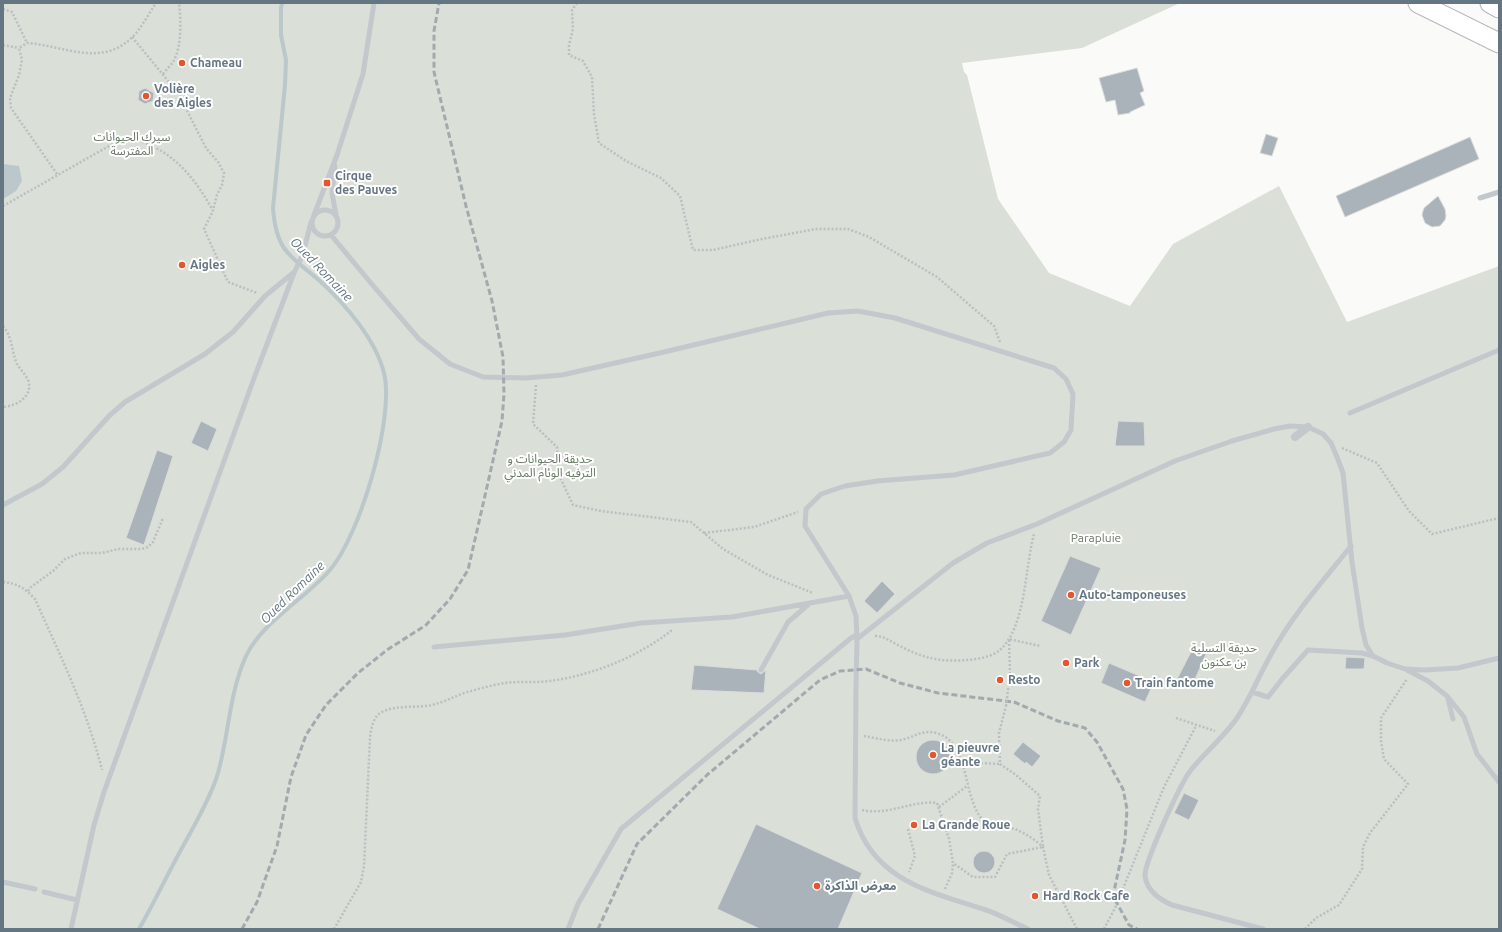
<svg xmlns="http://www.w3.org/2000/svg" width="1502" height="932" font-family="Ubuntu,'Noto Sans Arabic',sans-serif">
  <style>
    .green { fill: #dadfd7 }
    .water { fill: #bbc7cb }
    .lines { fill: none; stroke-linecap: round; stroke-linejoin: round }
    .stream { stroke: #bbc7cb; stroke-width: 4 }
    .building { fill: #aab3b9; stroke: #dcdcda }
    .motorway-casing { stroke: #b4b9bd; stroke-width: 21 }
    .path { stroke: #bbbfc2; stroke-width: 2.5; stroke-dasharray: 2 2; stroke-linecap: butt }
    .service { stroke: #c3c8cc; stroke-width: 5 }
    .pedestrian { stroke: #c3c8cc; stroke-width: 8 }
    .motorway { stroke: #fff; stroke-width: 19 }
    .rail { stroke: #a2aab0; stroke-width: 3; stroke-dasharray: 6 3; stroke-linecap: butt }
    .path-bridge { stroke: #bbbfc2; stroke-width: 2.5; stroke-dasharray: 2 2; stroke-linecap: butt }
    .poi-dot { fill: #e4572e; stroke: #fff; stroke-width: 1.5 }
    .labels { text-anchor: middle; stroke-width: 4; stroke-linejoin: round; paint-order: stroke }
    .poi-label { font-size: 12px; font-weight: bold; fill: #657683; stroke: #fff; text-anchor: start }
    .park-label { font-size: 12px; fill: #687a64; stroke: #fff }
    .water-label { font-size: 13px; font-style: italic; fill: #60757c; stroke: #fff }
  </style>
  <rect width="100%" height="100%" fill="#fafaf8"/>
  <path class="green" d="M3,3H1180L1082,48L962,63L964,72L967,75L998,199L1049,273L1130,306L1173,244L1279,186L1347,322L1499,266V929H3Z"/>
  <path class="water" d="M3,164L19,166L22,181L16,191L3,199Z"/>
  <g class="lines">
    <path class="stream" d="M139,929C154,903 167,875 182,848C194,826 211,797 218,773C229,734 229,694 246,656C262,622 305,599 330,570C360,535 395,418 384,373C376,340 345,304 321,282C309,271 293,261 284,248C276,236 274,222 273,208L285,85L286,60L281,35V8L282,3"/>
  </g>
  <path class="building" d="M1137,68L1144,91L1140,93L1145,105L1130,112V113L1118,115L1115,100L1106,102L1099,78Z
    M145,88L154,93L153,101L145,104L138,100L139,91Z
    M1266,134L1278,138L1272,156L1260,153Z
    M1470,137L1479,159L1345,217L1336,196Z
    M1438,196L1445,209L1446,216L1445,220L1440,226L1432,227L1425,223L1422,215L1423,211L1424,208Z
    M201,421L217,429L208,451L191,443Z
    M1118,421L1144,422L1145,446H1115Z
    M157,450L173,456L144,545L126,538Z
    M1070,556L1101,568L1071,635L1041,621Z
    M882,581L895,594L877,613L864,601Z
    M1193,648L1207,652L1192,686L1177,679Z
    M1346,657L1365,658L1364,669H1345Z
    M1109,663L1154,682L1145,702L1101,683Z
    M694,665L757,670L758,672L761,674L766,670L764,693L691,690Z
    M916 757a17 17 0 1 1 34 0a17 17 0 1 1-34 0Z
    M1023,742L1041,756L1032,767L1026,762L1025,764L1013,754Z
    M1184,793L1199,800L1189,820L1174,813Z
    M756,824L862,873L838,929H760L717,909Z
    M973 862a11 11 0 1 1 22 0a11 11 0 1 1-22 0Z"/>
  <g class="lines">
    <defs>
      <path id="motorway" d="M1418,3L1499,43
        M1490,3L1499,8"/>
    </defs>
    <use href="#motorway" class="motorway-casing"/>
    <path class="path" d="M577,3L572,10L573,29L569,45V55L583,61L592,77L594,114L599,143L626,161L661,178L680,196L693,250H713L762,239L816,229H848L869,237L937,277L994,326L1000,342
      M3,9L12,12L27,43
      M132,37L178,93L206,148L218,162L224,173L222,185L217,195L213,210
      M3,45L19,48
      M163,74C166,70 170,66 173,62C182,47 181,20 179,3
      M57,174L11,108L10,98L19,75L22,60L19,48L27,43C67,46 105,70 137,32C144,23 150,12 156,3
      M3,206L109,146C116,143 124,139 133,140C138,140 145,143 150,145C179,158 198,183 213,211L204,229L228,282L257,293
      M3,326C13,338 11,350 17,364C20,369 25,374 28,380C34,396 17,406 3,407
      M536,385L533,424L557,447L559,475L573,505L601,511L691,522L723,549L768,575L813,593
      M1342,448L1377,463L1409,511L1432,534L1499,518
      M704,533L754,527L798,512
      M3,582C17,583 26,589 35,599C60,655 87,710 102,770
      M28,591L31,587L53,571L65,559L81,553H102L118,549H142L148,547L153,542L163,518
      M875,636C885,636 891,642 900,646C909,651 921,656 931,658C943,661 955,661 967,660C978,659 993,657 1001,649C1026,625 1025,567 1034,534
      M1010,674L1009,639L1040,646
      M1176,718L1215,731
      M864,736C876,738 889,742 901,740C913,738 922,729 936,733C973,742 960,804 988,825C994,830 1007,827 1015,829C1025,833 1035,840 1043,847L1049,875L1077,929
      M961,762L1000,764
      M939,807L967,786
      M862,810C888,816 912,800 937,803L949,839L953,863L973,877H995L1007,854L1043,847L1038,809L1040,796L1016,775L1000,764L999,733L1006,706
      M908,829L915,856L909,872
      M945,889L952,873L953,864
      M334,929L361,882L364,866L370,738C371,729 373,716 382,712C395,705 417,708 432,705C445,702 455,696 467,692C479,689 492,685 505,683C520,681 535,683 550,681C593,675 638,657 672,630
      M1104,929L1116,906L1164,787L1196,726
      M1305,929L1316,918L1339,905L1362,869L1363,847L1370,833L1408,784L1384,759L1381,741V718L1407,679"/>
    <path class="service" d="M335,166L332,193L336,215
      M1480,198L1499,192
      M312 223a13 13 0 1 1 26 0a13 13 0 1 1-26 0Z
      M314,215L337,155L363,74L374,3
      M331,235L370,282L419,339L450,364L483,377L526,378L562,375L664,352L828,313L858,311L895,318L1054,368L1066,379L1073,394L1071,430L1064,442L1050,453L954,475L877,481L845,486L821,494L806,509L805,526L849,596L732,617L641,623L565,635L434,647
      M1350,413L1499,350
      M3,505L42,484L63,467L109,416L125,402L205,354L233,332L265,296L293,273
      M849,596L856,616L857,639L856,687L855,818C874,881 931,892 986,910C1001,915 1014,923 1028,929
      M857,639L953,563L987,543L1037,524L1175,461L1232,441L1274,429L1290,426L1308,427L1323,434L1331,443L1337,457L1343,473L1352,562L1362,628L1366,645L1373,656L1387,663L1405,669L1425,670L1458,668L1499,658
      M761,670L788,622L809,604
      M1407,670L1428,681L1447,696L1464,717L1477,754L1499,782
      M1252,692L1268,697L1283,678L1308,650L1362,653L1373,656
      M1448,699L1453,719
      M3,882L35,889
      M44,892L77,900
      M71,929L94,825L104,792L253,381L294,273L303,254L311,222
      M568,929L578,904L621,829L851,638L857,635
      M1263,929L1172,905C1159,899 1147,891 1145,876C1144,863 1181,782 1191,770C1205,752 1224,737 1237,718C1251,697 1260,673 1273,651C1294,613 1324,580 1351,546"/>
    <path class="pedestrian" d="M1295,437L1308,427"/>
    <use href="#motorway" class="motorway"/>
    <path class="rail" d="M242,929L257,902L277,846L291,777L306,735L326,705L358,673L387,650L426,625L450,599L468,570L502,421L504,394L503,357L492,301L466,206L434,72V31L439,3
      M598,929L637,844L707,775L820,680L840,671L866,669L900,683L938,693L1014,702L1058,721L1085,728L1097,742L1123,789L1127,809L1125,840L1113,896L1129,925L1137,929"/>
    <path class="path-bridge" d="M1006,706L1010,674"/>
  </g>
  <g class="poi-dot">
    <circle cx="182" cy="63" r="4"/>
    <circle cx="146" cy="96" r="4"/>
    <rect x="323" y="179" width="8" height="8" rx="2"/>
    <circle cx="182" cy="265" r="4"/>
    <circle cx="1071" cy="595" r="4"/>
    <circle cx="1066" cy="663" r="4"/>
    <circle cx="1000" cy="680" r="4"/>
    <circle cx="1127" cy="683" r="4"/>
    <circle cx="933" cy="755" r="4"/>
    <circle cx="914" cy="825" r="4"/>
    <circle cx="817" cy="886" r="4"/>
    <circle cx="1035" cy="896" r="4"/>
  </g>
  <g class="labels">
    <g class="poi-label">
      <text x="190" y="67">Chameau</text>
      <text x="154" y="93">Volière<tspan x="154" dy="14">des Aigles</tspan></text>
      <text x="335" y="180">Cirque<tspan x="335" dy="14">des Pauves</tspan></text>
      <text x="190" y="269">Aigles</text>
      <text x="1079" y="599">Auto-tamponeuses</text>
      <text x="1074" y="667">Park</text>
      <text x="1008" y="684">Resto</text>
      <text x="1135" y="687">Train fantome</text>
      <text x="941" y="752">La pieuvre<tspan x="941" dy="14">géante</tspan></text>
      <text x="922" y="829">La Grande Roue</text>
      <text x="825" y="890">معرض الذاكرة</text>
      <text x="1043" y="900">Hard Rock Cafe</text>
    </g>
    <g class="park-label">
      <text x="132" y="141">سيرك الحيوانات<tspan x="132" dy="14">المفترسة</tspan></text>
      <text x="550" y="463">حديقة الحيوانات و<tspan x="550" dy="14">الترفيه الوئام المدني</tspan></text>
      <text x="1096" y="542">Parapluie</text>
      <text x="1224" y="652">حديقة التسلية<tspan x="1224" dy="14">بن عكنون</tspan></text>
    </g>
    <g class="water-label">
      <text transform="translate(322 269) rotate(46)" y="5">Oued Romaine</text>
      <text transform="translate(292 592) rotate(-44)" y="5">Oued Romaine</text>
    </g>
  </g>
  <rect width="1502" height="932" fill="none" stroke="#657683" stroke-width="8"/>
</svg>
